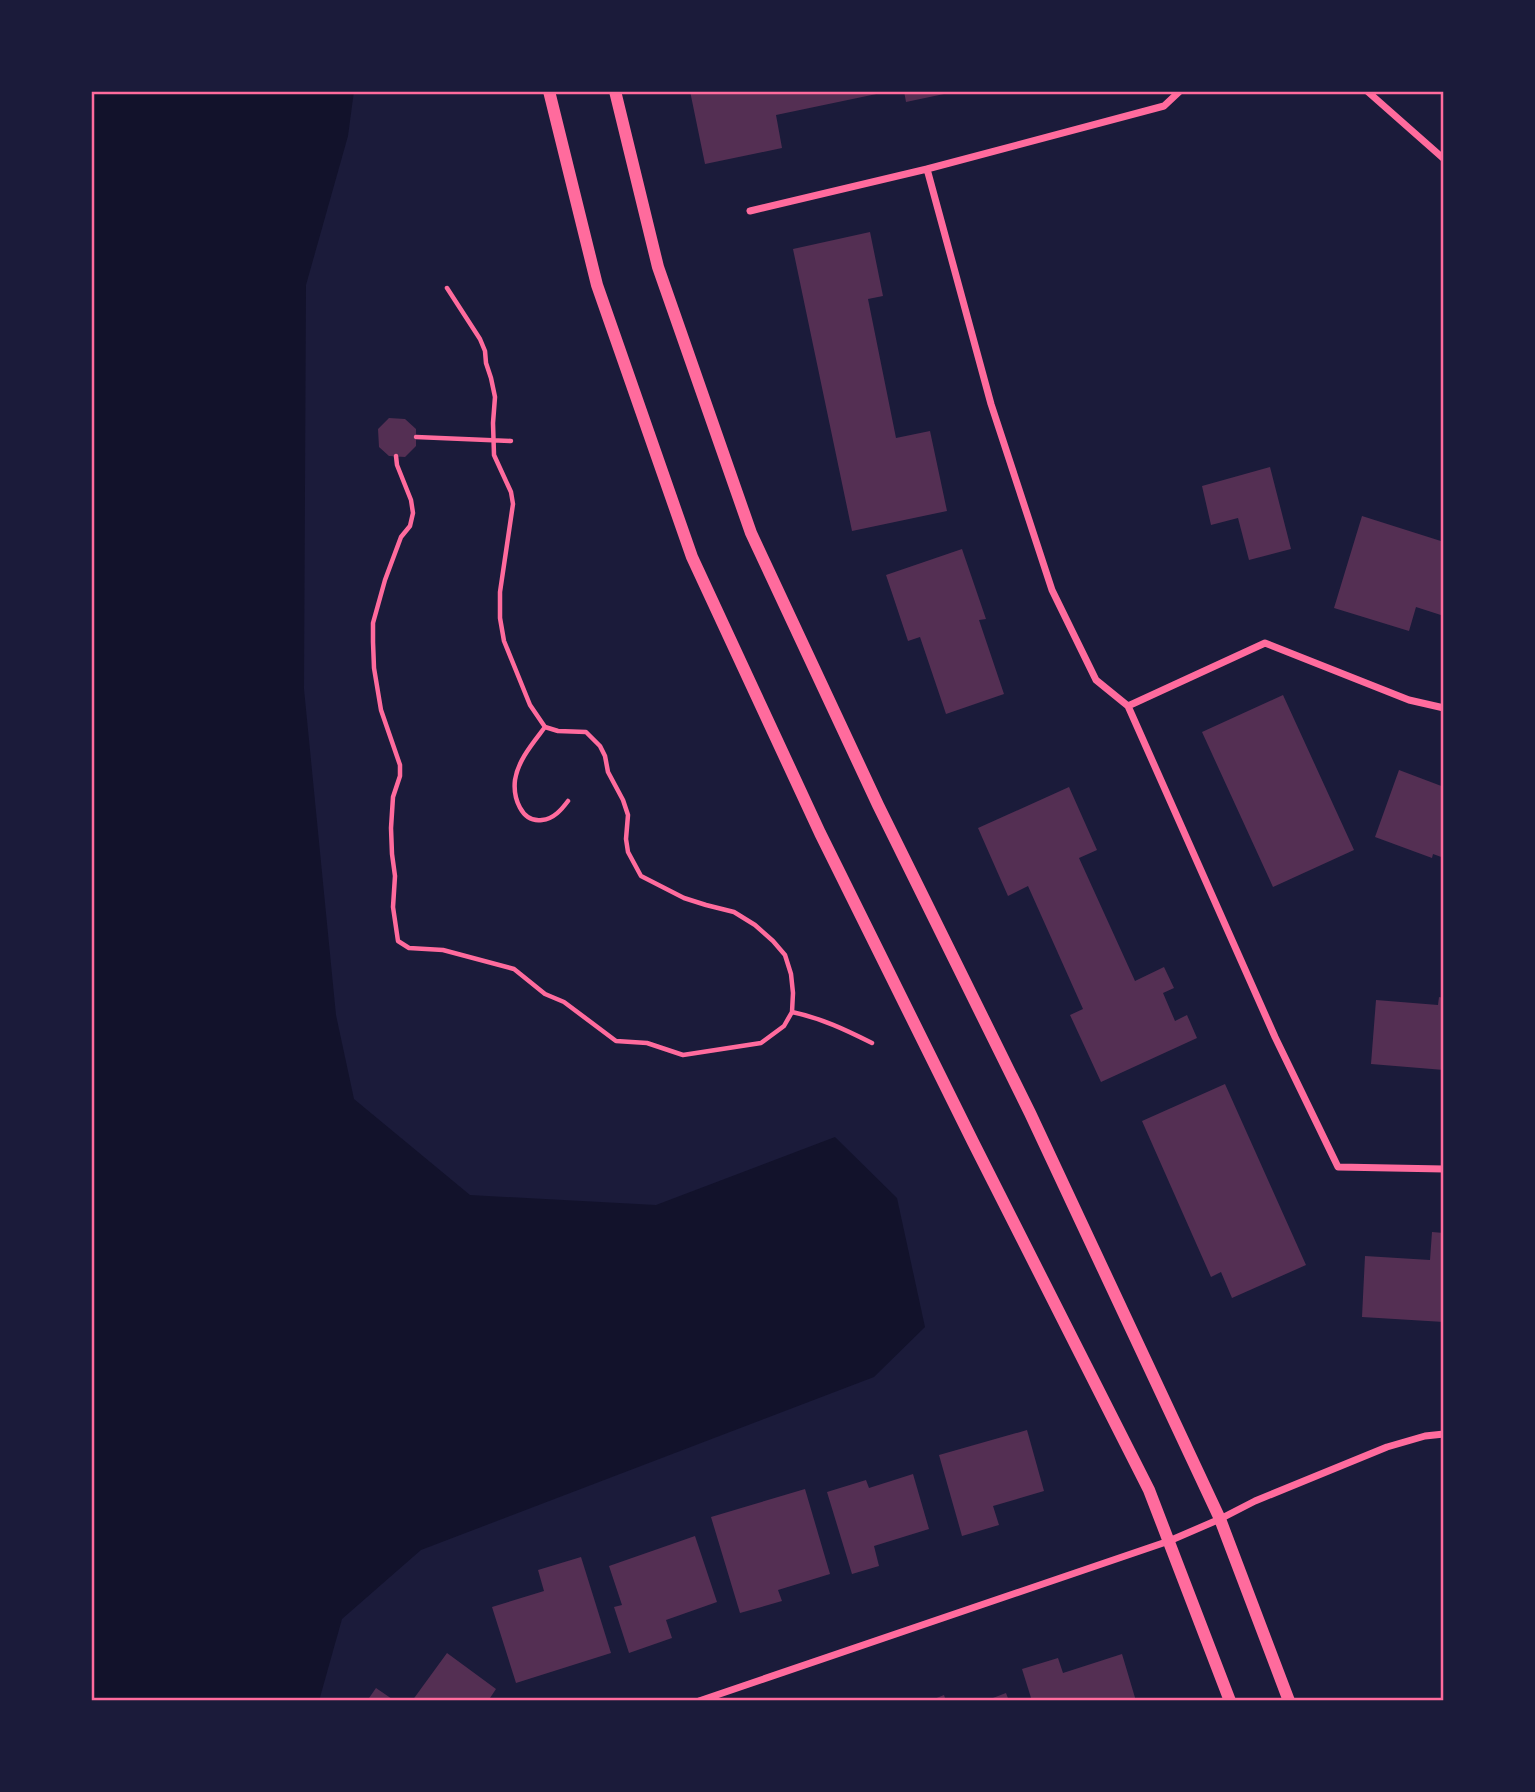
<svg xmlns="http://www.w3.org/2000/svg" width="1535" height="1792" font-family="'Space Grotesk',sans-serif">
  <style>
    .water { fill: #12122b }
    .building { fill: #542f53 }
    .lines { fill: none; stroke-linecap: round; stroke-linejoin: round }
    .path { stroke: #ff6b9d; stroke-width: 4.5 }
    .minor { stroke: #ff6b9d; stroke-width: 7 }
    .tertiary { stroke: #ff6b9d; stroke-width: 12 }
    .neatline { fill: none; stroke: #ff6b9d; stroke-width: 2.5 }
  </style>
  <rect width="100%" height="100%" fill="#1b1b3a"/>
  <path class="water" d="M91,91H354L348,136L306,285L304,689L336,1015L354,1099L470,1195L656,1205L835,1137L897,1198L925,1327L874,1377L421,1550L342,1619L319,1701H91Z"/>
  <path class="building" d="M690,91H886V92L776,115L782,148L705,164Z
    M904,91H944V94L906,102Z
    M870,232L883,296L868,299L896,438L930,431L947,511L852,531L793,249Z
    M389,418L405,419L416,429V446L405,457L389,456L379,447L378,429Z
    M1270,467L1291,549L1249,560L1238,518L1211,525L1202,486Z
    M1362,516L1444,542V616L1416,607L1409,631L1334,608Z
    M962,549L986,619L979,620L1004,694L946,714L920,637L908,641L886,575Z
    M1283,695L1354,850L1273,887L1202,732Z
    M1399,770L1444,787V858L1433,854L1432,858L1375,837Z
    M1069,787L1097,850L1079,858L1135,981L1164,967L1174,988L1163,993L1175,1021L1187,1015L1197,1038L1101,1082L1070,1015L1083,1009L1028,886L1008,896L978,828Z
    M1439,997L1444,998V1070L1371,1064L1376,1000L1438,1005Z
    M1225,1084L1306,1265L1232,1298L1221,1272L1211,1277L1142,1121Z
    M1432,1232L1444,1233V1322L1362,1317L1365,1256L1430,1260Z
    M1027,1430L1044,1491L993,1506L999,1525L962,1536L939,1455Z
    M913,1474L929,1529L874,1546L879,1566L852,1574L827,1492L866,1480L869,1488Z
    M805,1489L830,1574L778,1590L782,1601L740,1613L711,1517Z
    M695,1536L717,1602L666,1620L672,1638L629,1653L614,1607L622,1605L609,1566Z
    M581,1557L611,1653L516,1683L492,1607L544,1591L538,1570Z
    M447,1653L496,1689L488,1701H412Z
    M1122,1654L1136,1701H1032L1022,1669L1058,1658L1063,1673Z
    M376,1688L395,1701H367Z
    M1006,1693L1009,1701H985Z
    M944,1695L946,1701H929Z"/>
  <g class="lines">
    <path class="path" d="M416,437L511,441
      M396,456L397,465L411,500L413,513L410,526L401,537L385,580L373,623V642L374,668L381,710L400,765V776L393,797L391,828L392,854L395,876L393,907L398,941L409,948L443,950L514,969L545,994L564,1002L616,1041L647,1043L683,1055L761,1043L784,1026L792,1012L793,993L791,974L785,955L773,941L755,925L734,912L706,905L684,898L641,876L628,852L626,839L628,815L623,800L608,772L605,756L600,746L586,732L558,731L545,727L530,705L504,641L500,618V592L513,504L511,492L494,455L493,423L495,397L491,378L486,363L485,351L480,339L447,288
      M545,727C533,743 518,760 515,780C513,797 521,823 542,820C554,819 562,809 568,801
      M792,1012C821,1018 846,1030 872,1043"/>
    <path class="minor" d="M1367,91L1444,159
      M927,169L991,404L1052,590L1096,680L1128,706L1275,1037L1338,1167L1444,1169
      M750,211L927,169L1164,106L1180,91
      M1128,706L1265,643L1409,700L1444,708
      M699,1701L1169,1541L1220,1519L1255,1501L1387,1447L1425,1436L1444,1434"/>
    <path class="tertiary" d="M549,91L597,285L692,557L820,833L973,1142L1149,1490L1230,1701
      M615,91L658,267L751,533L878,805L1030,1113L1220,1519L1289,1701"/>
  </g>
  <rect width="1535" height="1792" fill="none" stroke="#1b1b3a" stroke-width="186"/>
  <rect x="93" y="93" width="1349" height="1606" class="neatline"/>
</svg>
